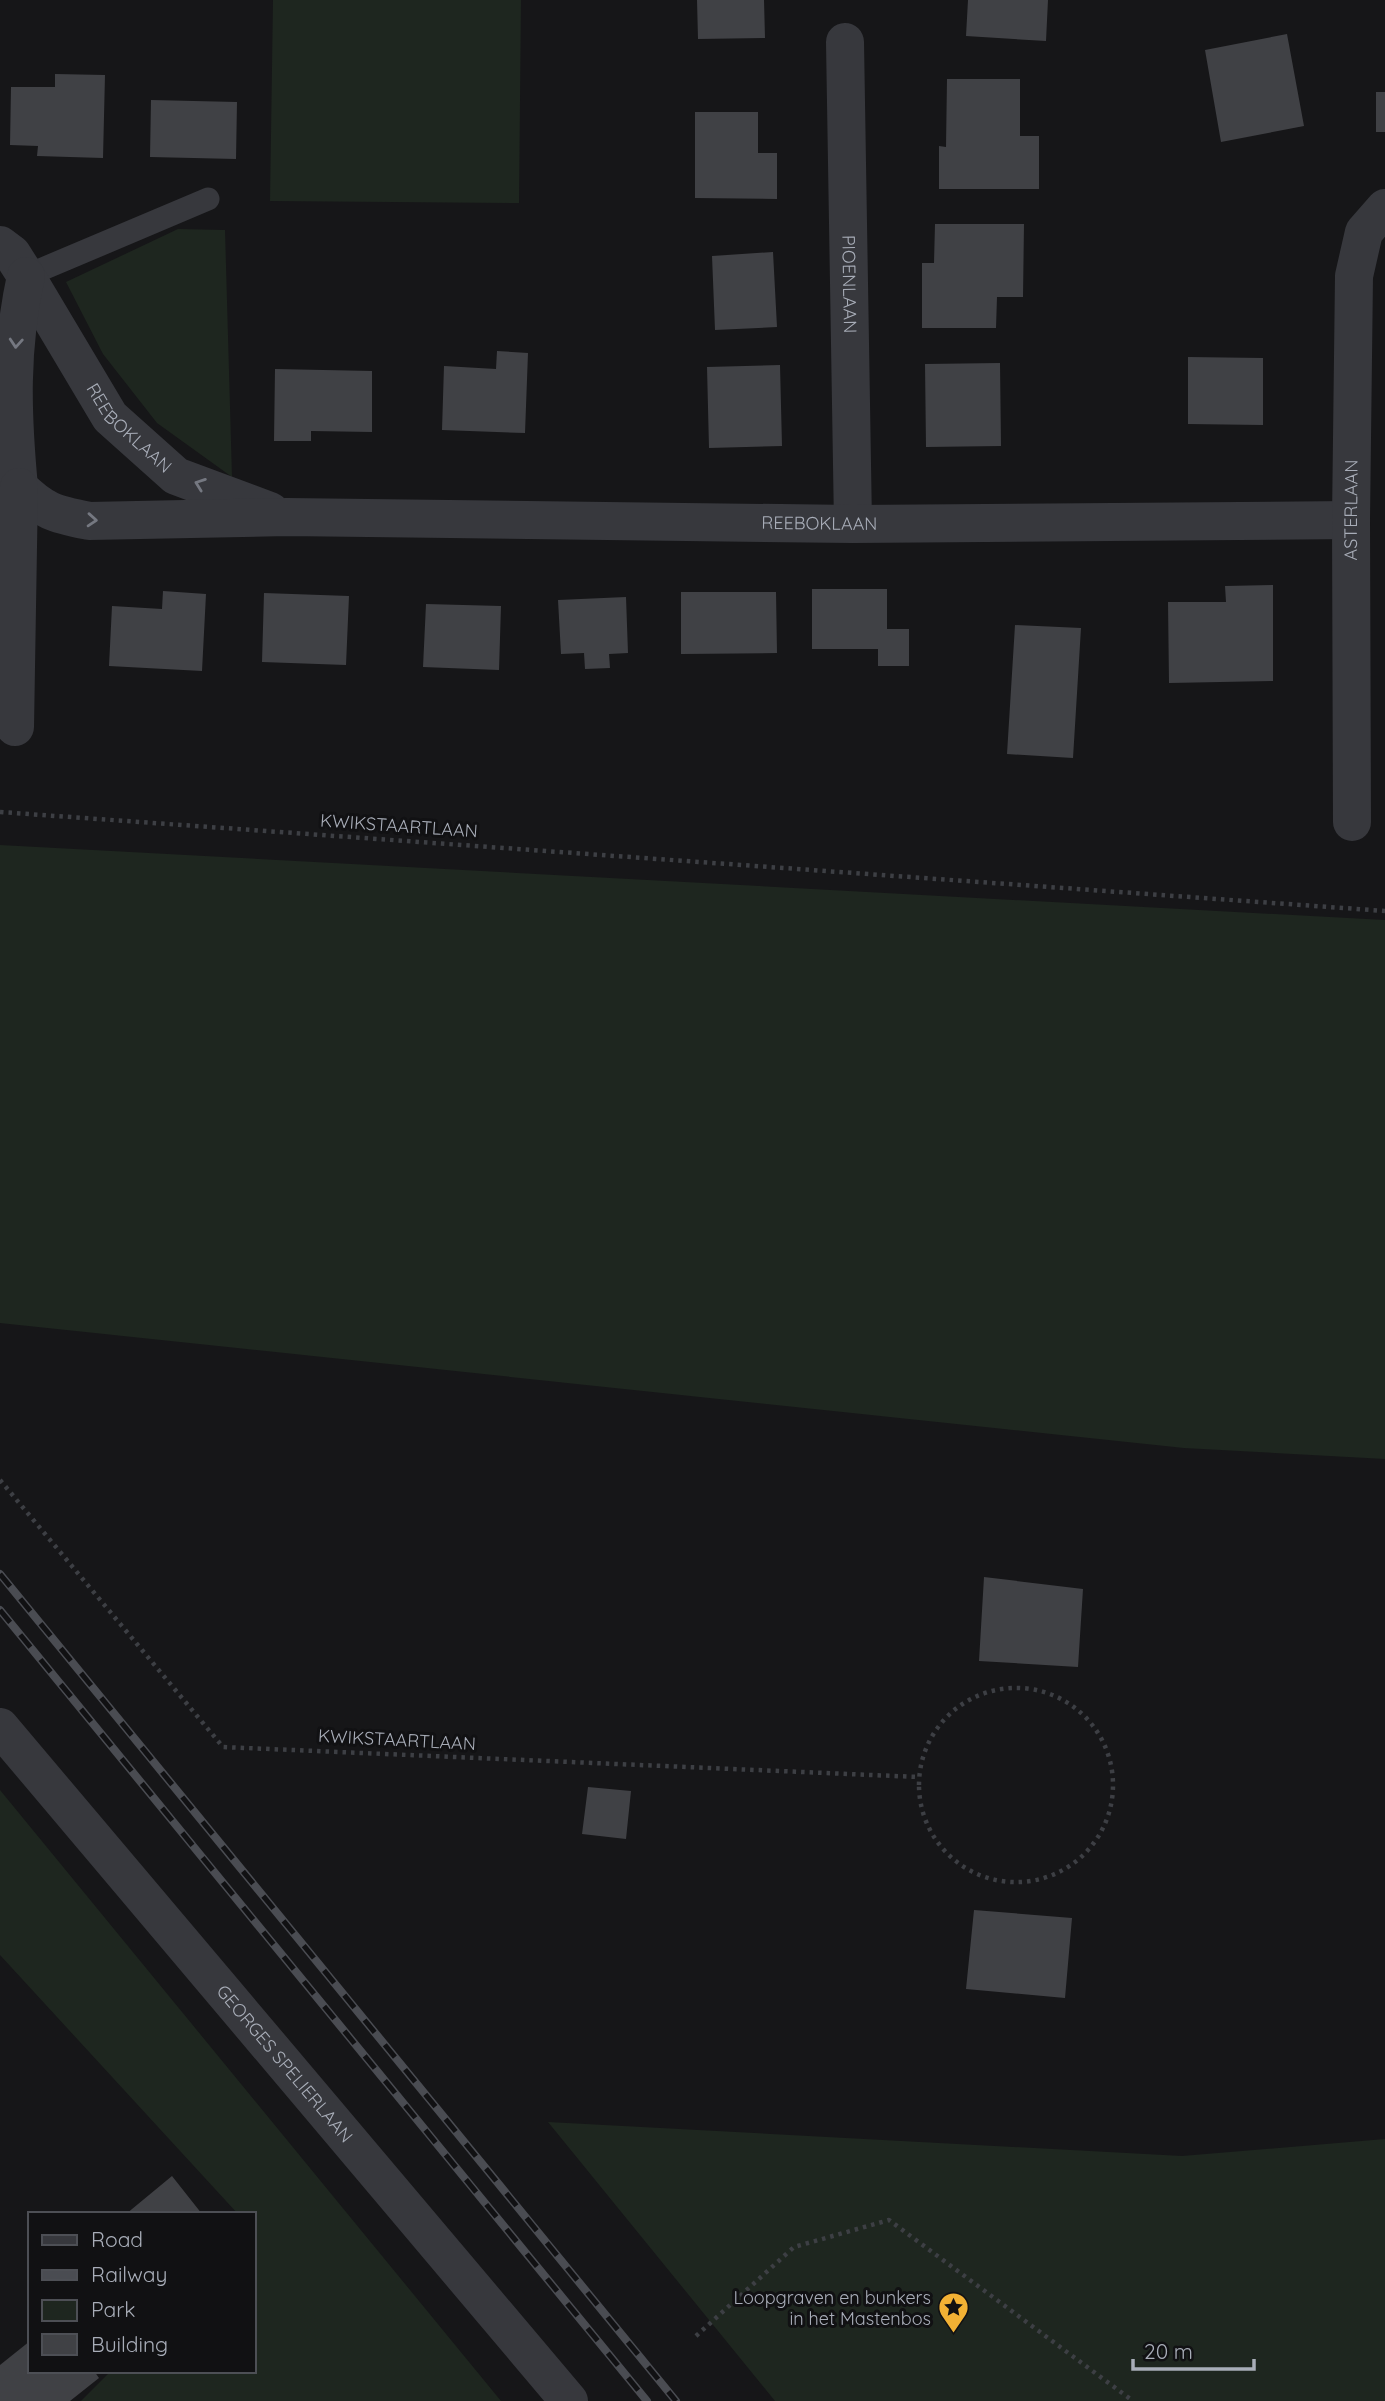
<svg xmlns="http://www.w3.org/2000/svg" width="1385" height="2401" font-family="Quicksand,sans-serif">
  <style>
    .green { fill: #1e261f }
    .building { fill: #404145 }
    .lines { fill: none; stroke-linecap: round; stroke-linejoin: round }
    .path { stroke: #3d3f44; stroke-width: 4.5; stroke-dasharray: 3.5 5; stroke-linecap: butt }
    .service { stroke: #37383d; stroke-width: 23 }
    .minor { stroke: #37383d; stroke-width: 38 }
    .rail-casing { stroke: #4a4c52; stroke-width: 8 }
    .rail { stroke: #111113; stroke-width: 5; stroke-dasharray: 16; stroke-linecap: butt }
    .oneway { stroke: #757881 }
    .labels { text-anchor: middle; stroke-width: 6; stroke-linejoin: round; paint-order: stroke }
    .street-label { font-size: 18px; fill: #a8adb8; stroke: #111113 }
    .poi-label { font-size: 18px; fill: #a8adb8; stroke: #111113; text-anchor: end }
  </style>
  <rect width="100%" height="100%" fill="#161618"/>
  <path class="green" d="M273,0H521L519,203L270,201Z
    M178,229L225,230L232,477L157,423L103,354L66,282Z
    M0,845L1385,920V1459L1184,1448L0,1323Z
    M0,1790L501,2401H81L111,2371H254V2214H238L0,1955Z
    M548,2122L1182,2156L1385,2139V2401H775Z"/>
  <path class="building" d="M697,0H764L765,38L698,39Z
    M968,0H1048L1046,41L966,36Z
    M1287,34L1304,126L1221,142L1205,50Z
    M55,74L105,75L103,158L37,156L38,146L10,145L11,87H55Z
    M947,79H1020V136H1039V189H939V146L946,147Z
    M1376,92H1385V132H1376Z
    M151,100L237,102L236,159L150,157Z
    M695,112H758V153H777V199L695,198Z
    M935,224H1024L1023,297H997L996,328H922V263H934Z
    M773,252L777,327L715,330L712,256Z
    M497,351L528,353L525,433L442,430L444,366L496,369Z
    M1188,357L1263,358V425L1188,424Z
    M1000,363L1001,446L926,447L925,364Z
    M780,365L782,446L709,448L707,367Z
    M275,369L372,371V432L311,431V441H274Z
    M1273,585V681L1169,683L1168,602H1226L1225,586Z
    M812,589H887V629H909V666H878V649H812Z
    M163,591L206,594L202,671L109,666L112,606L162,609Z
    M681,592H776L777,653L681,654Z
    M264,593L349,596L346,665L262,662Z
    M626,597L628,653L609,654L610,668L585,669L584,653L561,654L558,600Z
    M426,604L501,606L499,670L423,667Z
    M1015,625L1081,628L1073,758L1007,754Z
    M984,1577L1083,1589L1078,1667L979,1661Z
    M588,1787L631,1791L626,1839L582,1834Z
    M974,1910L1072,1918L1065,1998L966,1989Z
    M172,2176L202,2214H126Z
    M30,2341V2371H94L99,2378L70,2401H0V2365Z"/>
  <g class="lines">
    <path class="path" d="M0,812L1385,911
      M0,1480L223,1747L918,1777
      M919 1785a97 97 0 1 1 194 0a97 97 0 1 1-194 0Z
      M696,2336L794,2247L889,2220L1133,2401"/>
    <path class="service" d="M26,276L208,199"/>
    <g class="minor">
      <path id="s1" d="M845,42L853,524"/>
      <path id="s2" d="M0,245L12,254L26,276L110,417L176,476L270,511"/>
      <path id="s3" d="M26,276C10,349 12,413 19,487C44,512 55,514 89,521L287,517L853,524L1351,520"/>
      <path d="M15,727L19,487"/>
      <path id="s4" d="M1352,822L1351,520L1354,276L1364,232L1385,208"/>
      <path id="s5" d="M0,1727L569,2401"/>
    </g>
    <defs>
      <path id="rail" d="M0,1574L676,2401
        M0,1610L647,2401"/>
    </defs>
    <use href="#rail" class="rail-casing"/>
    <use href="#rail" class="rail"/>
  </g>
  <defs><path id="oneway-chevron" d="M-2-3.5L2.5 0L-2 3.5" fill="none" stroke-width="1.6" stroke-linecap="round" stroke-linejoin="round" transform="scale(1.75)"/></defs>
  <g class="oneway">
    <use href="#oneway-chevron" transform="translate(16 343) rotate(94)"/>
    <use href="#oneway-chevron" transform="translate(200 484) rotate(-160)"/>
    <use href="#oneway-chevron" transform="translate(92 520) rotate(4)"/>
  </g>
  <defs>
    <symbol id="sight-pin" viewBox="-11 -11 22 30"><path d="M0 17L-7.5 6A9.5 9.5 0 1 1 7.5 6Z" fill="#f2b134" stroke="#111113"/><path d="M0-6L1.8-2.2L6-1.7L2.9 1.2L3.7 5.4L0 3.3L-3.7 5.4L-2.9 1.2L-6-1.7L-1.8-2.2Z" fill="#111"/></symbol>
  </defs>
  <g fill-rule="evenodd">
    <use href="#sight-pin" x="936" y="2290" width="35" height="47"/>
  </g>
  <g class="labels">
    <g class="street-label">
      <text dy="6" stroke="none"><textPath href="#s1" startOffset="242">PIOENLAAN</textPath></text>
      <text dy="6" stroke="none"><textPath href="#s2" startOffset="226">REEBOKLAAN</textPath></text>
      <text dy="6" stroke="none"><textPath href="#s4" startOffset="312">ASTERLAAN</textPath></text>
      <text dy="6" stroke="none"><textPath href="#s3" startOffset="1022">REEBOKLAAN</textPath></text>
      <text transform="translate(399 826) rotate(4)" y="6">KWIKSTAARTLAAN</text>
      <text transform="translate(397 1740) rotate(3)" y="6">KWIKSTAARTLAAN</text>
      <text dy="6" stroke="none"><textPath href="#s5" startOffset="441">GEORGES SPELIERLAAN</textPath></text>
    </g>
    <g class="poi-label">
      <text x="931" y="2304">Loopgraven en bunkers<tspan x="931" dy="21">in het Mastenbos</tspan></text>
    </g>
  </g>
  <rect x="28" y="2212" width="228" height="161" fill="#111113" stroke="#4d4f55" stroke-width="2"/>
  <rect x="42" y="2235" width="35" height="10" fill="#37383d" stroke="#4d4f55" stroke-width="2"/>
  <text x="91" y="2247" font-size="21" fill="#a8adb8">Road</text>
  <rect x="42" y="2270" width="35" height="10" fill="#4a4c52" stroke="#4d4f55" stroke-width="2"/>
  <text x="91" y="2282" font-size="21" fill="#a8adb8">Railway</text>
  <rect x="42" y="2300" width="35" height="21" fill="#1e261f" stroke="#4d4f55" stroke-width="2"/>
  <text x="91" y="2317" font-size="21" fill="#a8adb8">Park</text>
  <rect x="42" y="2334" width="35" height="21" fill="#404145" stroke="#4d4f55" stroke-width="2"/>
  <text x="91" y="2352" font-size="21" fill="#a8adb8">Building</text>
  <path d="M1133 2359v10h121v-10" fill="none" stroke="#a8adb8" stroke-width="3.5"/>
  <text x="1144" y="2359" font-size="21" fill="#a8adb8" stroke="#111113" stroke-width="5" paint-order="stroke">20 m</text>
</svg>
